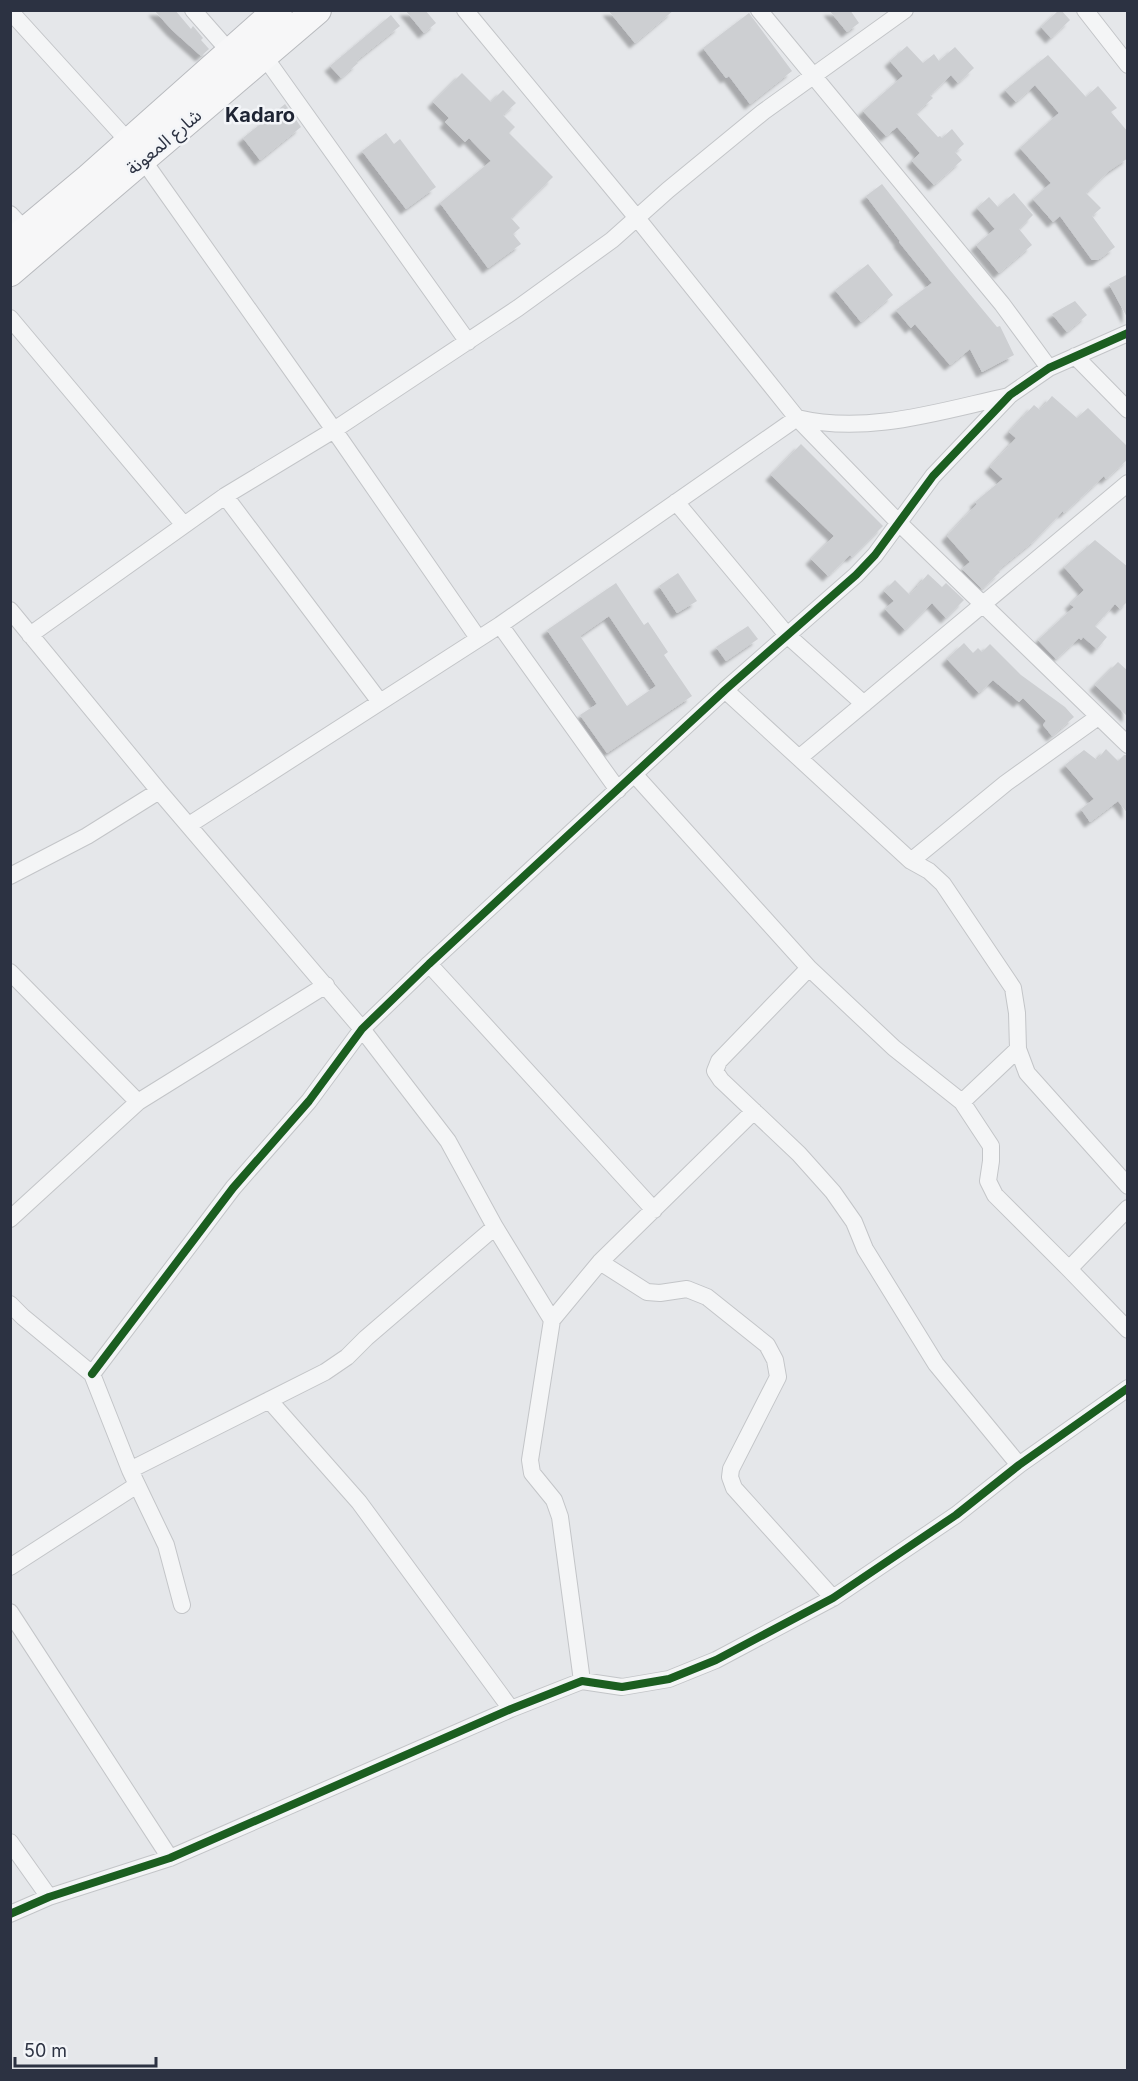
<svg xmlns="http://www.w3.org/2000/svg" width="1138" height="2081" font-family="Inter,'Noto Sans Arabic',sans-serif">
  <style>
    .building { fill: #cdcfd2; fill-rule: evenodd; filter: url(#shadow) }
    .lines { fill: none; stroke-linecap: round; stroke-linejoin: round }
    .street-casing { stroke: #c3c5c8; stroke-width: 18 }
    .highway-casing { stroke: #b8babe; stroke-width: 30 }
    .street { stroke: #f4f5f6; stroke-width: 16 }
    .highway { stroke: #f7f7f8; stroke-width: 28 }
    .cycleway-casing { stroke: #f3f5f8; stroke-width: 11 }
    .cycleway { stroke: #1b5e20; stroke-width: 8 }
    .labels { text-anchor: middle; stroke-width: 5; stroke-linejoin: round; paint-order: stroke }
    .street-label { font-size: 18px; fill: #2c3242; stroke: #f3f5f8 }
    .neighbourhood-label { font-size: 20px; font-weight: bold; fill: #1e2433; stroke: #f3f5f8 }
  </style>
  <defs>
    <filter id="shadow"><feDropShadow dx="-5.5" dy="5.5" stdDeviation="1.5" flood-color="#0004"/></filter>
  </defs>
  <rect width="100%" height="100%" fill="#e5e7ea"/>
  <path class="building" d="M154,10H175L191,29L193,26L203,38L201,40L209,49L201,56L172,30Z
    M405,10H425L436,23L424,33Z
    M608,10H674L635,43Z
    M829,10H850L859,23L847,32Z
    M1059,10H1061L1070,20L1051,38L1041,27Z
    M749,13L792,71L750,104L729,76L726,78L703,48Z
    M391,15L400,26L356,61L358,63L341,78L330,66Z
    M907,46L923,63L934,54L939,61L955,47L974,68L958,83L951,75L930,95L933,98L916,113L938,137L940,136L942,138L952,129L964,144L955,152L962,160L934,185L912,161L920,153L897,127L886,136L863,111L903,76L890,61Z
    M1048,55L1086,97L1098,86L1117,108L1111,112L1128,132V158L1109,171L1086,193L1101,208L1092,216L1115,247L1098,260H1092L1060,216L1053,222L1033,199L1051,183L1020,148L1059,113L1035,85L1016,102L1005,90Z
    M462,73L491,102L503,90L516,103L503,115L515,127L509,133L553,177L511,218L520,228L513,234L521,244L488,268L440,203L491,161L469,138L465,142L445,122L449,118L433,102Z
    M285,104L301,127L260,160L243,138Z
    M386,133L394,144L400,139L436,187L406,209L362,151Z
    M882,184L949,269L997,327L1000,326L1014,355L982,372L970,349L950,365L915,324L911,328L896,310L932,283L899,242L900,241L866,196Z
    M1014,193L1033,215L1019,229L1032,245L999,273L976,245L995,229L977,208L989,197L998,207Z
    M868,264L893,295L861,322L835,290Z
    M1128,274V319L1109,284Z
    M1075,301L1087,315L1067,332L1052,314Z
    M1052,396L1077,418L1088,408L1128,447V459L1106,479L1104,476L1064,513L1063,511L1035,540L998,570L1000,572L982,589L962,569L970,562L947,536L977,504L975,502L1003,479L990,467L1016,438L1009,432L1034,405L1040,410Z
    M801,444L883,526L852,557L850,555L828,576L811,559L834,536L771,475Z
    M1095,540L1128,567V601L1120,609L1115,604L1095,626L1107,637L1097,649L1083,637L1081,640L1079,638L1056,659L1038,640L1074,607L1070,604L1084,590L1064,567Z
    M678,573L697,601L677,613L659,586Z
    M928,574L942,587L946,583L964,600L946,618L932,603L905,630L885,609L894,601L884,591L895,580L910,595Z
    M616,583L644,625L648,622L668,652L664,655L692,696L607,753L580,715L597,704L547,630ZM609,616L656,686L627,706L580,636Z
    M748,626L758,639L726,661L716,647Z
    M964,643L973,653L978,648L982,652L990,644L1021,675L1065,707L1074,717L1052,736L1043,725L1046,721L1023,698L1019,702L993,680L979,693L947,659Z
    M1118,662L1128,671V717L1095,685Z
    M1106,749L1118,761L1124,755H1128V814L1118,801L1090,822L1081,809L1094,799L1065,765L1084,750L1097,760Z"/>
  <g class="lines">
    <defs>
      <path id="street" d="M193,10L230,52
        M465,10L637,218L797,418L899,523L1128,745
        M759,10L1002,304L1049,368
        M1085,10L1128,65
        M10,11L129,142
        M264,56L468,342
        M143,160L334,430L478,638
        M10,214L26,231
        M10,318L184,525
        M1075,356L1128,410
        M225,496L380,702
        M676,502L787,635L864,704
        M10,610L159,791L362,1029L448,1141L495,1227L552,1320
        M500,625L618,790
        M30,635L225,496L334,430L518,308L612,240L668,190L763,112L905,10
        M725,690L911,861L929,871L943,884L1013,988L1017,1013L1018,1049L1027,1073L1128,1186
        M799,758L1128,483
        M635,775L809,968L894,1048L962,1102L991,1146V1161L988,1181L995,1195L1069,1269L1128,1330
        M189,825L500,625L797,418C868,435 940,411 1009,396
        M911,861L1006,783L1098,717
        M10,876L87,836L159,791
        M429,964L654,1210
        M809,968L719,1061L715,1071L721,1080L799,1154L833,1192L854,1222L865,1249L936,1364L1019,1465
        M10,972L138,1102
        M962,1102L1018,1049
        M10,1219L138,1102L326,985
        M600,1262L647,1292L660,1293L687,1289L707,1297L767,1345L775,1360L778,1377L731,1469L730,1477L734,1488L833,1598
        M1069,1269L1128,1208
        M10,1304L23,1317L92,1374L130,1470L166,1545L182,1605
        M92,1374L233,1188L309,1101L362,1029L429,964L725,690L856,575L875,555L933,476L1010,395L1049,368L1128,333
        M269,1400L359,1502L511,1709
        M130,1470L325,1372L347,1357L366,1338L495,1227
        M10,1567L137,1485
        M10,1612L170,1858
        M582,1681L560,1517L554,1500L532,1473L530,1460L552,1320L600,1262L754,1111
        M10,1842L49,1897
        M10,1914L49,1897L170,1858L511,1709L582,1681L622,1687L669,1679L716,1660L833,1598L956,1515L1019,1465L1128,1388"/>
      <path id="highway" d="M10,244L89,178L278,10
        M10,272L317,10"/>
    </defs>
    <use href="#street" class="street-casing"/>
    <use href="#highway" class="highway-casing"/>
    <use href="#street" class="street"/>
    <use href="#highway" class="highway"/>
    <defs>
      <path id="cycleway" d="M92,1374L233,1188L309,1101L362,1029L429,964L725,690L856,575L875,555L933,476L1010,395L1049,368L1128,333
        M10,1914L49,1897L170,1858L511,1709L582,1681L622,1687L669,1679L716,1660L833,1598L956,1515L1019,1465L1128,1388"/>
    </defs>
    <use href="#cycleway" class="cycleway-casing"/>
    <use href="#cycleway" class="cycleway"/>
  </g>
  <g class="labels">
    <g class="street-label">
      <text transform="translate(164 142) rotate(-40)" y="6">شارع المعونة</text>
    </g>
    <g class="neighbourhood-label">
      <text x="260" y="122">Kadaro</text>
    </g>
  </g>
  <rect width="1138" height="2081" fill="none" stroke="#2c3242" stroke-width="24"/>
  <path d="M15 2057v9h141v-9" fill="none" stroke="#2c3242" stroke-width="3"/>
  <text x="24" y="2057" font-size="18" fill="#2c3242" stroke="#f3f5f8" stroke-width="4.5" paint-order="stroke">50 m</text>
</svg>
